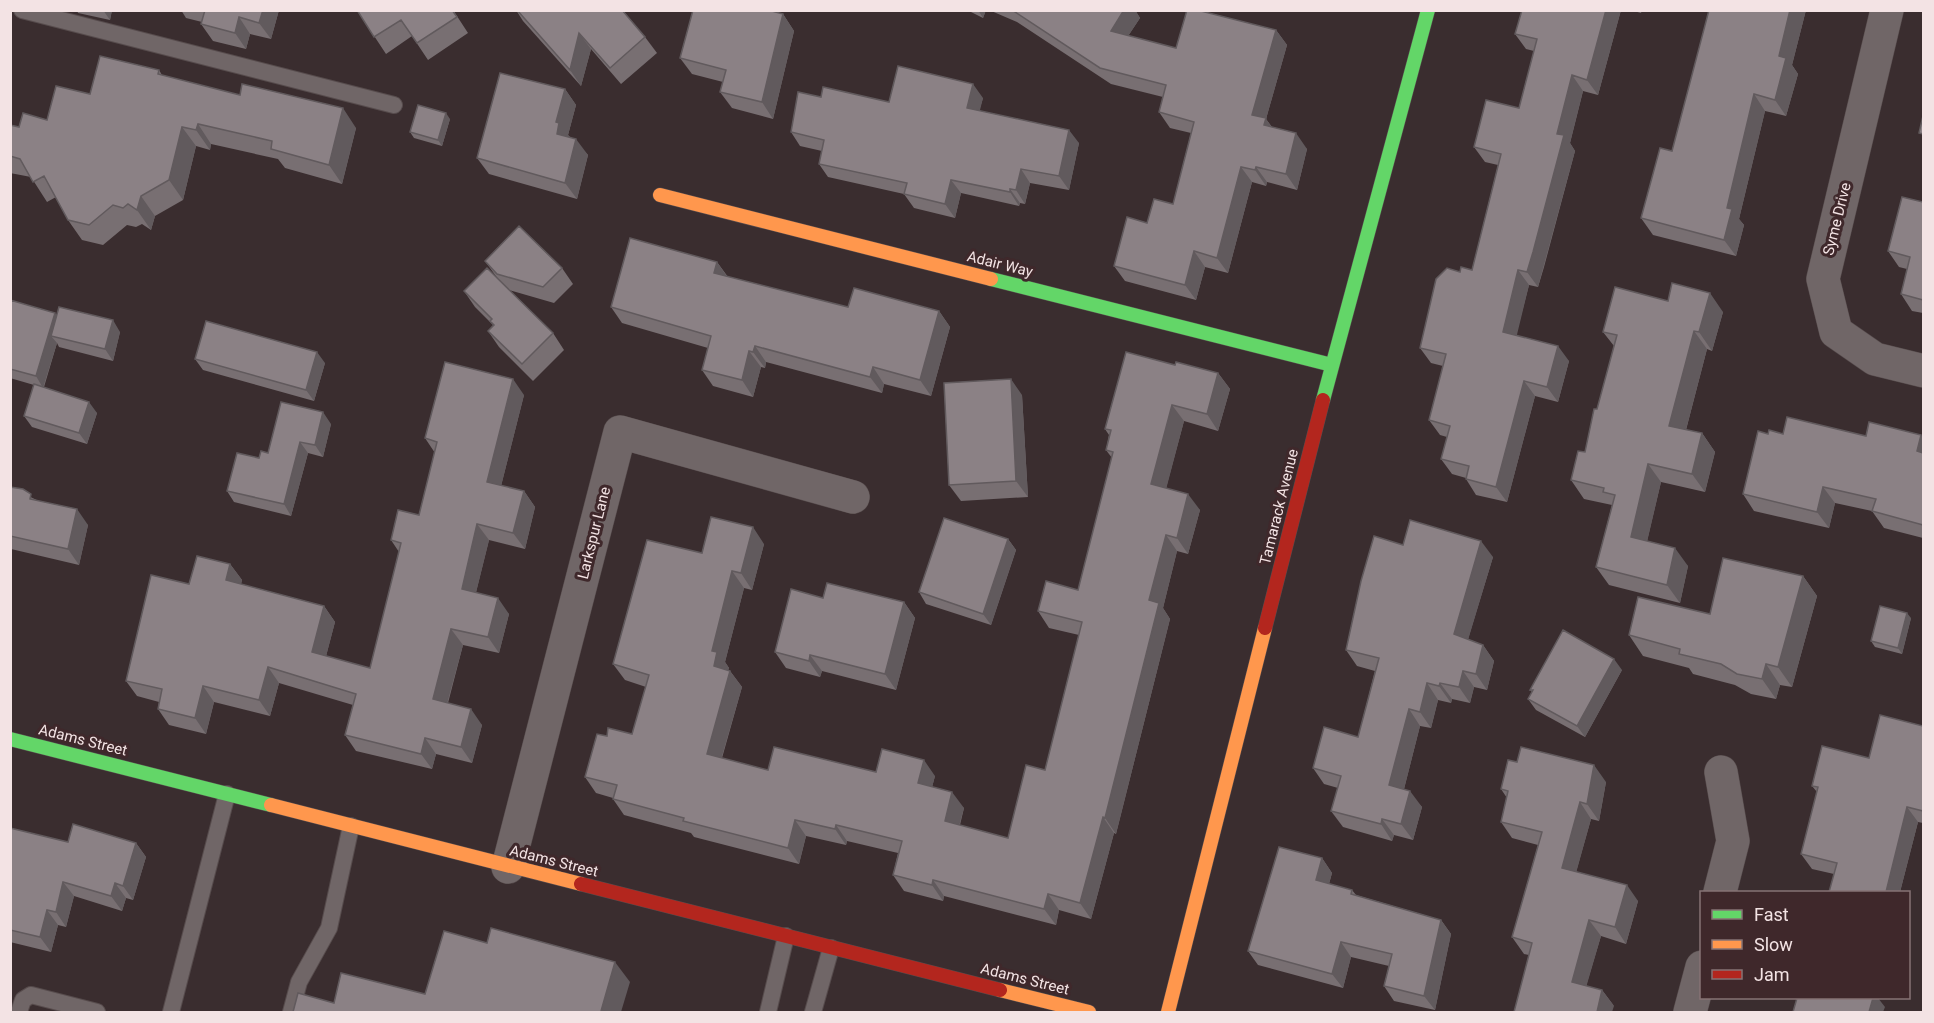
<svg xmlns="http://www.w3.org/2000/svg" width="1934" height="1023" font-family="Roboto,sans-serif">
  <style>
    .lines { fill: none; stroke-linecap: round; stroke-linejoin: round }
    .lane-casing { stroke: #574c4d; stroke-width: 18 }
    .street-casing { stroke: #574c4d; stroke-width: 34 }
    .fast-casing { stroke: #574c4d; stroke-width: 15 }
    .slow-casing { stroke: #574c4d; stroke-width: 15 }
    .jam-casing { stroke: #574c4d; stroke-width: 15 }
    .lane { stroke: #706667; stroke-width: 16 }
    .street { stroke: #706667; stroke-width: 33 }
    .fast { stroke: #63d668; stroke-width: 14 }
    .slow { stroke: #ff974d; stroke-width: 14 }
    .jam { stroke: #b3261e; stroke-width: 14 }
    .wall { fill: #786f72 }
    .shaded-wall { fill: #615a5d }
    .building { fill: #8b8185; stroke: #615a5d; stroke-width: 1.5 }
    .labels { text-anchor: middle; stroke-width: 6; stroke-linejoin: round; paint-order: stroke }
    .street-label { font-size: 15px; fill: #f3e3e4; stroke: #3f282b }
  </style>
  <rect width="100%" height="100%" fill="#3a2d2f"/>
  <g class="lines">
    <defs>
      <path id="lane" d="M22,10L394,105
        M19,1012L23,1000L31,995L97,1012
        M171,1012L227,794
        M291,1012L299,982L329,928L351,826
        M768,1012L786,936
        M813,1012L831,948"/>
      <path id="street" d="M1887,10L1823,279L1836,332L1875,359L1924,371
        M508,867L620,432L853,497
        M1720,892L1733,841L1721,772
        M1690,1012L1702,967"/>
      <path id="fast" d="M991,279L1332,365
        M1323,400L1428,10
        M10,739L271,805"/>
      <path id="slow" d="M660,195L991,279
        M271,805L581,884
        M1000,990L1089,1012
        M1168,1012L1265,628"/>
      <path id="jam" d="M1265,628L1323,400
        M581,884L1000,990"/>
    </defs>
    <use href="#lane" class="lane-casing"/>
    <use href="#street" class="street-casing"/>
    <use href="#fast" class="fast-casing"/>
    <use href="#slow" class="slow-casing"/>
    <use href="#jam" class="jam-casing"/>
    <use href="#lane" class="lane"/>
    <use href="#street" class="street"/>
    <use href="#fast" class="fast"/>
    <use href="#slow" class="slow"/>
    <use href="#jam" class="jam"/>
  </g>
  <path class="wall" d="M77,10H112L110,20L78,13Z
    M181,10H279L271,39L250,34L246,49L213,41L201,24L202,22L186,18Z
    M357,10H453L468,33L428,60L412,36L386,54Z
    M516,10H622L645,37L657,53L621,84L591,49L581,86L523,21Z
    M967,10H986L983,18Z
    M989,10H1135L1140,18L1128,36L1176,48L1276,30L1287,45L1266,119L1272,127L1307,149L1297,190L1267,182L1266,186L1252,182L1228,273L1205,267L1196,300L1125,281L1114,266L1147,223L1173,204L1191,133L1170,128L1159,112L1163,97L1111,84L1017,22Z
    M1621,10L1598,95L1583,91L1570,143L1575,151L1544,267L1538,287L1529,285L1516,335L1569,361L1558,402L1535,396L1507,502L1476,495L1466,479V478L1452,474L1441,459L1447,437L1440,435L1429,420L1443,366L1431,363L1420,348L1460,272L1472,270L1498,165L1485,162L1474,147L1519,108L1534,51L1526,49L1515,34Z
    M1630,10H1642L1641,13Z
    M1707,10H1806L1792,65L1798,74L1786,116L1765,111L1739,219L1744,225L1736,256L1653,235L1641,218L1672,151L1709,11Z
    M783,14L794,31L773,119L732,108L720,92L723,82L692,74L680,58Z
    M159,70L162,75L356,128L342,184L285,168L278,159L211,144L210,150L196,146L183,200L155,216L151,230L142,224L136,227L127,225L103,245L82,240L68,220L56,197L47,202L31,177L10,173V125L19,127L47,120L90,94Z
    M565,89L576,105L568,135L588,155L577,199L489,174L477,158Z
    M821,97L889,102L983,98L979,111L1079,143L1069,190L1030,183L1025,204L1020,203L1019,206L961,193L955,218L914,208L904,194L828,177L819,164L822,151L800,146L791,132Z
    M450,119L442,146L414,138L410,132Z
    M1923,202V313L1912,311L1901,294L1907,269L1899,267L1888,251Z
    M485,261L562,268L573,284L554,303L509,290L553,333L564,350L533,381L499,347L488,331L493,325L475,307L464,291L498,279Z
    M717,262L728,277L848,307L939,311L950,327L931,396L884,384L882,393L766,362L765,368L761,367L753,397L713,386L702,370L708,348L622,323L611,307Z
    M10,300L57,315L120,332L113,361L59,347L57,343L44,387L97,413L87,444L32,427L24,416L34,385L10,378Z
    M1668,301L1723,312L1712,351L1707,349L1686,430L1702,433L1715,452L1705,492L1661,482L1647,541L1688,566L1680,603L1609,585L1596,567L1612,505L1584,499L1571,480L1585,452L1597,409L1614,346L1603,332Z
    M195,359L325,363L314,401L203,370Z
    M1175,365L1218,373L1230,389L1218,431L1184,421L1166,488L1200,510L1188,554L1177,551L1163,608L1170,619L1116,834L1114,833L1091,919L1059,910L1056,925L944,896L943,901L904,891L893,875L898,853L847,841L846,845L806,836L799,864L694,837L691,833L624,815L613,799V798L596,793L585,777L607,736L632,734L646,687L625,680L613,664L702,553L764,544L752,590L744,588L725,662L729,668L728,670L730,671L742,687L722,758L768,770L876,772L935,776L932,787L964,808L960,825L1008,838L1045,770L1079,635L1049,628L1038,611L1078,590L1112,458L1106,450L1109,435L1105,429Z
    M524,395L501,486L524,491L535,507L525,549L489,540L476,592L509,614L499,653L463,645L448,703L482,725L472,763L436,754L432,769L356,751L345,735L353,705L279,683L270,716L214,702L206,734L169,725L158,709L159,702L137,696L126,681L189,584L230,564L242,580L241,584L324,606L335,622L326,656L370,668L399,552L391,540L419,515L435,453L425,438Z
    M1022,395L1028,497L961,501L949,485Z
    M331,424L323,457L308,453L291,516L234,502L227,491L259,458L268,453Z
    M1768,434L1866,436L1923,438V538L1884,528L1872,511L1835,503L1829,528L1754,511L1743,494Z
    M10,487L88,525L79,565L11,549L10,551Z
    M1008,539L1016,550L991,625L926,604L919,592Z
    M1403,545L1493,557L1468,639L1483,645L1494,661L1487,690L1474,687L1470,703L1452,699L1451,703L1438,700L1431,728L1420,726L1404,789L1422,807L1413,840L1394,835L1392,841L1343,827L1331,811L1338,788L1324,784L1313,768L1358,737L1375,671L1357,666L1346,650Z
    M1803,576L1817,596L1792,687L1780,685L1776,699L1751,694L1735,685L1693,674L1689,668L1643,656L1629,635L1710,614Z
    M823,598L904,602L915,618L896,690L822,671L820,677L786,668L775,652Z
    M1911,618L1902,654L1875,647L1871,641Z
    M1622,670L1585,737L1536,710L1528,699L1532,692L1530,690Z
    M1923,726V823L1918,822L1900,892H1829L1834,874L1812,869L1801,854L1817,792L1812,786L1869,758Z
    M1606,782L1599,821L1591,819L1576,872L1638,901L1626,944L1601,936L1586,986L1602,990L1614,1006L1529,955L1524,954L1512,937L1538,845L1512,838L1501,822L1507,798L1501,789Z
    M10,828L68,842L136,843L146,857L133,900L126,898L122,911L74,896L66,927L58,925L51,952L10,942Z
    M1322,858L1332,873L1329,884L1352,890L1356,895L1441,920L1451,934L1435,1010L1394,1001L1384,986L1389,966L1351,957L1343,988L1258,965L1248,951Z"/>
  <path class="shaded-wall" d="M103,10H112L110,20Z
    M263,10H279L271,39L259,23Z
    M978,10H986L983,18Z
    M1124,10H1135L1140,18L1121,47L1111,31Z
    M1606,10H1621L1598,95L1587,80Z
    M1790,10H1806L1792,65L1798,74L1786,116L1775,100L1779,56Z
    M783,14L794,31L773,119L762,102Z
    M239,17L250,34L246,49L235,33Z
    M1276,30L1287,45L1266,119L1276,133L1274,141L1252,115Z
    M579,33L591,49L581,86L570,70Z
    M1572,75L1583,91L1570,143L1575,151L1538,287L1527,272L1557,134Z
    M973,84L983,98L977,122L967,108Z
    M565,89L576,105L568,135L571,139L557,134L556,122Z
    M1754,94L1765,111L1739,219L1744,225L1736,256L1724,240L1727,208Z
    M343,108L356,128L342,184L329,165Z
    M446,113L450,119L442,146L438,140Z
    M198,124L211,144L210,150L196,130Z
    M182,127L196,146L183,200L169,180Z
    M1069,130L1079,143L1069,190L1059,176Z
    M1296,133L1307,149L1297,190L1286,174Z
    M576,139L588,155L577,199L565,183Z
    M1241,167L1252,182L1228,273L1217,258Z
    M1256,167L1267,182L1266,186L1255,170Z
    M1021,169L1030,183L1025,204L1016,190Z
    M951,180L961,193L955,218L945,204Z
    M1010,189L1020,203L1019,206L1010,192Z
    M141,196L155,216L151,230L137,210Z
    M1194,251L1205,267L1196,300L1185,285Z
    M717,262L728,278L714,273Z
    M1518,270L1529,285L1514,347L1503,332Z
    M1710,293L1723,312L1712,351L1699,332Z
    M939,311L950,327L931,396L920,380Z
    M55,313L62,324L51,336L57,343L43,388L36,376Z
    M113,320L120,332L113,361L105,349Z
    M1694,331L1707,349L1682,445L1669,426Z
    M755,346L766,362L765,368L753,352Z
    M1558,346L1569,361L1558,402L1547,387Z
    M749,351L761,367L753,397L742,380Z
    M317,352L325,363L314,401L306,390Z
    M873,367L884,384L882,393L870,377Z
    M1218,373L1230,389L1218,431L1207,414Z
    M513,379L524,395L498,498L487,482Z
    M1011,379L1022,395L1028,497L1016,481Z
    M1524,381L1535,396L1507,502L1496,487Z
    M89,402L97,413L87,444L79,433Z
    M1172,405L1184,421L1163,501L1151,484Z
    M323,412L331,424L323,457L315,445Z
    M1702,433L1715,452L1705,492L1692,474Z
    M1921,435L1923,438V461L1917,451Z
    M300,442L308,453L291,516L284,504Z
    M1648,464L1661,482L1644,555L1631,537Z
    M1823,487L1835,503L1829,528L1817,512Z
    M524,491L535,507L525,549L513,533Z
    M1188,494L1200,510L1188,554L1177,538Z
    M77,509L88,525L79,565L68,549Z
    M477,524L489,540L473,605L462,589Z
    M753,527L764,544L752,590L741,573Z
    M1166,535L1177,551L1163,608L1170,619L1116,834L1105,818L1149,600Z
    M1008,539L1016,550L991,625L983,614Z
    M1481,541L1493,557L1465,650L1454,634Z
    M1675,548L1688,566L1680,603L1667,585Z
    M230,564L242,580L238,596L226,580Z
    M732,571L744,588L725,662L729,668L725,682L714,666L712,651Z
    M1803,576L1817,596L1792,687L1778,667Z
    M498,598L509,614L499,653L488,637Z
    M904,602L915,618L896,690L885,674Z
    M324,606L335,622L323,668L312,652Z
    M1907,613L1911,618L1902,654L1898,648Z
    M451,629L463,645L444,715L433,699Z
    M1483,645L1494,661L1487,690L1476,674Z
    M810,655L822,671L820,677L809,661Z
    M1614,659L1622,670L1585,737L1577,726Z
    M1766,664L1780,685L1776,699L1762,679Z
    M268,667L279,683L270,716L259,700Z
    M730,671L742,687L718,770L707,754Z
    M1463,671L1474,687L1470,703L1459,687Z
    M1427,683L1438,700L1431,728L1420,712Z
    M1440,683L1452,699L1451,703L1439,686Z
    M203,686L214,702L206,734L195,718Z
    M471,709L482,725L472,763L461,747Z
    M1409,709L1420,726L1401,801L1389,785Z
    M425,738L436,754L432,769L421,754Z
    M924,760L935,776L929,799L918,783Z
    M1594,765L1606,782L1599,821L1587,804Z
    M1410,791L1422,807L1413,840L1401,824Z
    M952,792L964,808L956,837L945,821Z
    M1580,802L1591,819L1573,884L1562,868Z
    M1907,807L1918,822L1900,892H1886Z
    M1103,817L1114,833L1091,919L1080,903Z
    M1382,819L1394,835L1392,841L1381,824Z
    M795,820L806,836L799,864L788,848Z
    M836,825L847,841L846,845L835,829Z
    M136,843L146,857L133,900L123,886Z
    M1322,858L1332,873L1326,894L1316,880Z
    M933,880L944,896L943,901L932,885Z
    M63,882L74,896L66,927L56,912Z
    M115,883L126,898L122,911L111,896Z
    M1627,885L1638,901L1626,944L1615,927Z
    M1048,894L1059,910L1056,925L1044,909Z
    M47,910L58,925L51,952L40,937Z
    M1441,920L1451,934L1435,1010L1424,996Z
    M1589,920L1601,936L1583,998L1572,982Z
    M1341,942L1351,957L1343,988L1332,974Z
    M615,962L630,982L621,1012H603L601,1011Z
    M1602,990L1614,1006L1612,1012H1597Z
    M1873,998H1878L1885,1007L1883,1012H1869Z"/>
  <path class="building" d="M205,10H263L259,23L239,17L235,33L201,24Z
    M357,10H452L457,17L417,43L401,20L374,37Z
    M517,10H622L645,37L610,68L579,33L570,70Z
    M693,10H768L783,14L762,102L720,92L726,70L680,58Z
    M1012,10H1124L1111,31L1176,48L1187,10H1197L1276,30L1252,115L1266,118L1264,125L1296,133L1286,174L1256,167L1255,170L1241,167L1217,258L1194,251L1185,285L1114,266L1127,217L1147,223L1154,199L1173,204L1194,122L1159,112L1166,85L1100,68Z
    M1522,10H1606L1587,80L1572,75L1557,134L1564,135L1533,252L1527,272L1518,270L1503,332L1558,346L1547,387L1524,381L1496,487L1466,479L1469,466L1441,459L1450,426L1429,420L1446,354L1420,348L1436,279L1447,268L1460,272L1461,267L1472,270L1501,154L1474,147L1486,100L1519,108L1537,39L1515,34Z
    M1709,10H1790L1779,56L1786,58L1775,100L1754,94L1727,208L1732,209L1724,240L1641,218L1660,148L1672,151Z
    M100,56L159,70L158,74L240,95L242,84L343,108L329,165L271,149L272,141L198,124L196,130L182,127L169,180L141,196L137,210L128,204L123,208L113,205L89,225L68,220L44,176L33,182L20,159L10,156V125L19,127L23,113L47,120L56,86L90,94Z
    M898,66L973,84L967,108L1069,130L1059,176L1021,169L1016,190L1010,189V192L951,180L945,204L904,194L907,183L819,164L824,140L791,132L798,92L821,97L823,87L889,102Z
    M500,73L565,89L556,122L559,123L557,134L576,139L565,183L477,158Z
    M418,105L446,113L438,140L410,132Z
    M1923,116V134L1919,133Z
    M1902,197L1923,202V300L1901,294L1910,257L1888,251Z
    M519,226L562,268L543,287L497,274L485,261Z
    M630,238L717,262L714,273L848,307L854,288L939,311L920,380L873,367L870,377L755,346L753,352L749,351L742,380L702,370L711,336L611,307Z
    M487,268L553,333L522,364L488,331L494,325L490,321L492,319L464,291Z
    M1672,283L1710,293L1699,332L1694,331L1669,426L1702,433L1692,474L1648,464L1631,537L1675,548L1667,585L1596,567L1615,495L1603,492L1604,488L1571,480L1578,451L1585,452L1594,409H1597L1617,335L1603,332L1615,287L1668,301Z
    M10,300L55,313L36,376L10,369Z
    M59,307L113,320L105,349L51,336Z
    M206,321L317,352L306,390L195,359Z
    M1126,352L1175,365L1176,362L1218,373L1207,414L1172,405L1151,484L1188,494L1177,538L1166,535L1149,600L1159,603L1105,818L1103,817L1080,903L1048,894L1044,909L933,880L932,885L893,875L902,841L836,825L835,829L795,820L788,848L683,821L684,818L613,799L617,785L585,777L597,734L607,736L608,728L632,734L649,675L613,664L647,540L702,553L711,517L753,527L741,573L732,571L712,651L717,652L714,666L730,671L707,754L768,770L774,747L876,772L882,749L924,760L918,783L952,792L945,821L1008,838L1026,765L1045,770L1082,622L1038,611L1046,581L1078,590L1113,452L1106,450L1111,430L1105,429Z
    M445,362L513,379L487,482L524,491L513,533L477,524L462,589L498,598L488,637L451,629L433,699L471,709L461,747L425,738L421,754L345,735L356,694L268,667L259,700L203,686L195,718L158,709L162,689L126,681L151,575L189,584L197,556L230,564L226,580L324,606L312,652L370,668L401,543L391,540L398,510L419,515L437,442L425,438Z
    M1011,379L1016,481L949,485L944,383Z
    M34,384L89,402L79,433L24,416Z
    M281,402L323,412L315,445L300,442L284,504L227,491L237,453L259,458L261,451L268,453Z
    M1787,417L1866,436L1869,422L1921,435L1917,451L1923,453V525L1872,511L1876,499L1823,487L1817,512L1743,494L1758,431L1768,434L1769,430L1783,434Z
    M10,487L23,489L31,494L30,499L77,509L68,549L10,536Z
    M944,518L1008,539L983,614L919,592Z
    M1410,520L1481,541L1454,634L1483,645L1476,674L1463,671L1459,687L1440,683L1439,686L1427,683L1420,712L1409,709L1389,785L1410,791L1401,824L1382,819L1381,824L1331,811L1341,776L1313,768L1324,727L1358,737L1379,658L1346,650L1361,581L1374,536L1403,545Z
    M1723,558L1803,576L1778,667L1766,664L1762,679L1737,674L1721,664L1679,654L1680,649L1629,635L1638,597L1710,614Z
    M827,583L904,602L885,674L810,655L809,661L775,652L791,589L823,598Z
    M1880,606L1907,613L1898,648L1871,641Z
    M1563,630L1614,659L1577,726L1528,699L1533,690H1530Z
    M1880,715L1923,726V811L1907,807L1886,892H1829L1837,863L1801,854L1818,787L1812,786L1822,746L1869,758Z
    M1521,747L1594,765L1587,804L1580,802L1562,868L1627,885L1615,927L1589,920L1572,982L1602,990L1597,1012H1514L1532,943L1512,937L1542,832L1501,822L1508,791L1501,789L1508,760L1517,762Z
    M73,824L136,843L123,886L115,883L111,896L63,882L56,912L47,910L40,937L10,930V828L68,842Z
    M1279,847L1322,858L1316,880L1352,890L1351,894L1441,920L1424,996L1384,986L1392,954L1341,942L1332,974L1248,951Z
    M491,928L615,962L601,1011L609,1012H293L298,993L334,1003L341,973L425,994L444,931L487,943Z
    M1797,998H1873L1869,1012H1793Z"/>
  <g class="labels">
    <g class="street-label">
      <text transform="translate(1837 219) rotate(-76)" y="5">Syme Drive</text>
      <text transform="translate(1000 264) rotate(14)" y="5">Adair Way</text>
      <text transform="translate(1279 507) rotate(-76)" y="5">Tamarack Avenue</text>
      <text transform="translate(594 533) rotate(-76)" y="5">Larkspur Lane</text>
      <text transform="translate(83 740) rotate(14)" y="5">Adams Street</text>
      <text transform="translate(554 861) rotate(14)" y="5">Adams Street</text>
      <text transform="translate(1025 979) rotate(14)" y="5">Adams Street</text>
    </g>
  </g>
  <rect width="1934" height="1023" fill="none" stroke="#f3e3e4" stroke-width="24"/>
  <rect x="1700" y="891" width="210" height="108" fill="#3f282b" stroke="#877375" stroke-width="1.5"/>
  <rect x="1712" y="910" width="30" height="9" fill="#63d668" stroke="#877375" stroke-width="1.5"/>
  <text x="1754" y="921" font-size="18" fill="#f3e3e4">Fast</text>
  <rect x="1712" y="940" width="30" height="9" fill="#ff974d" stroke="#877375" stroke-width="1.5"/>
  <text x="1754" y="951" font-size="18" fill="#f3e3e4">Slow</text>
  <rect x="1712" y="970" width="30" height="9" fill="#b3261e" stroke="#877375" stroke-width="1.5"/>
  <text x="1754" y="981" font-size="18" fill="#f3e3e4">Jam</text>
</svg>
